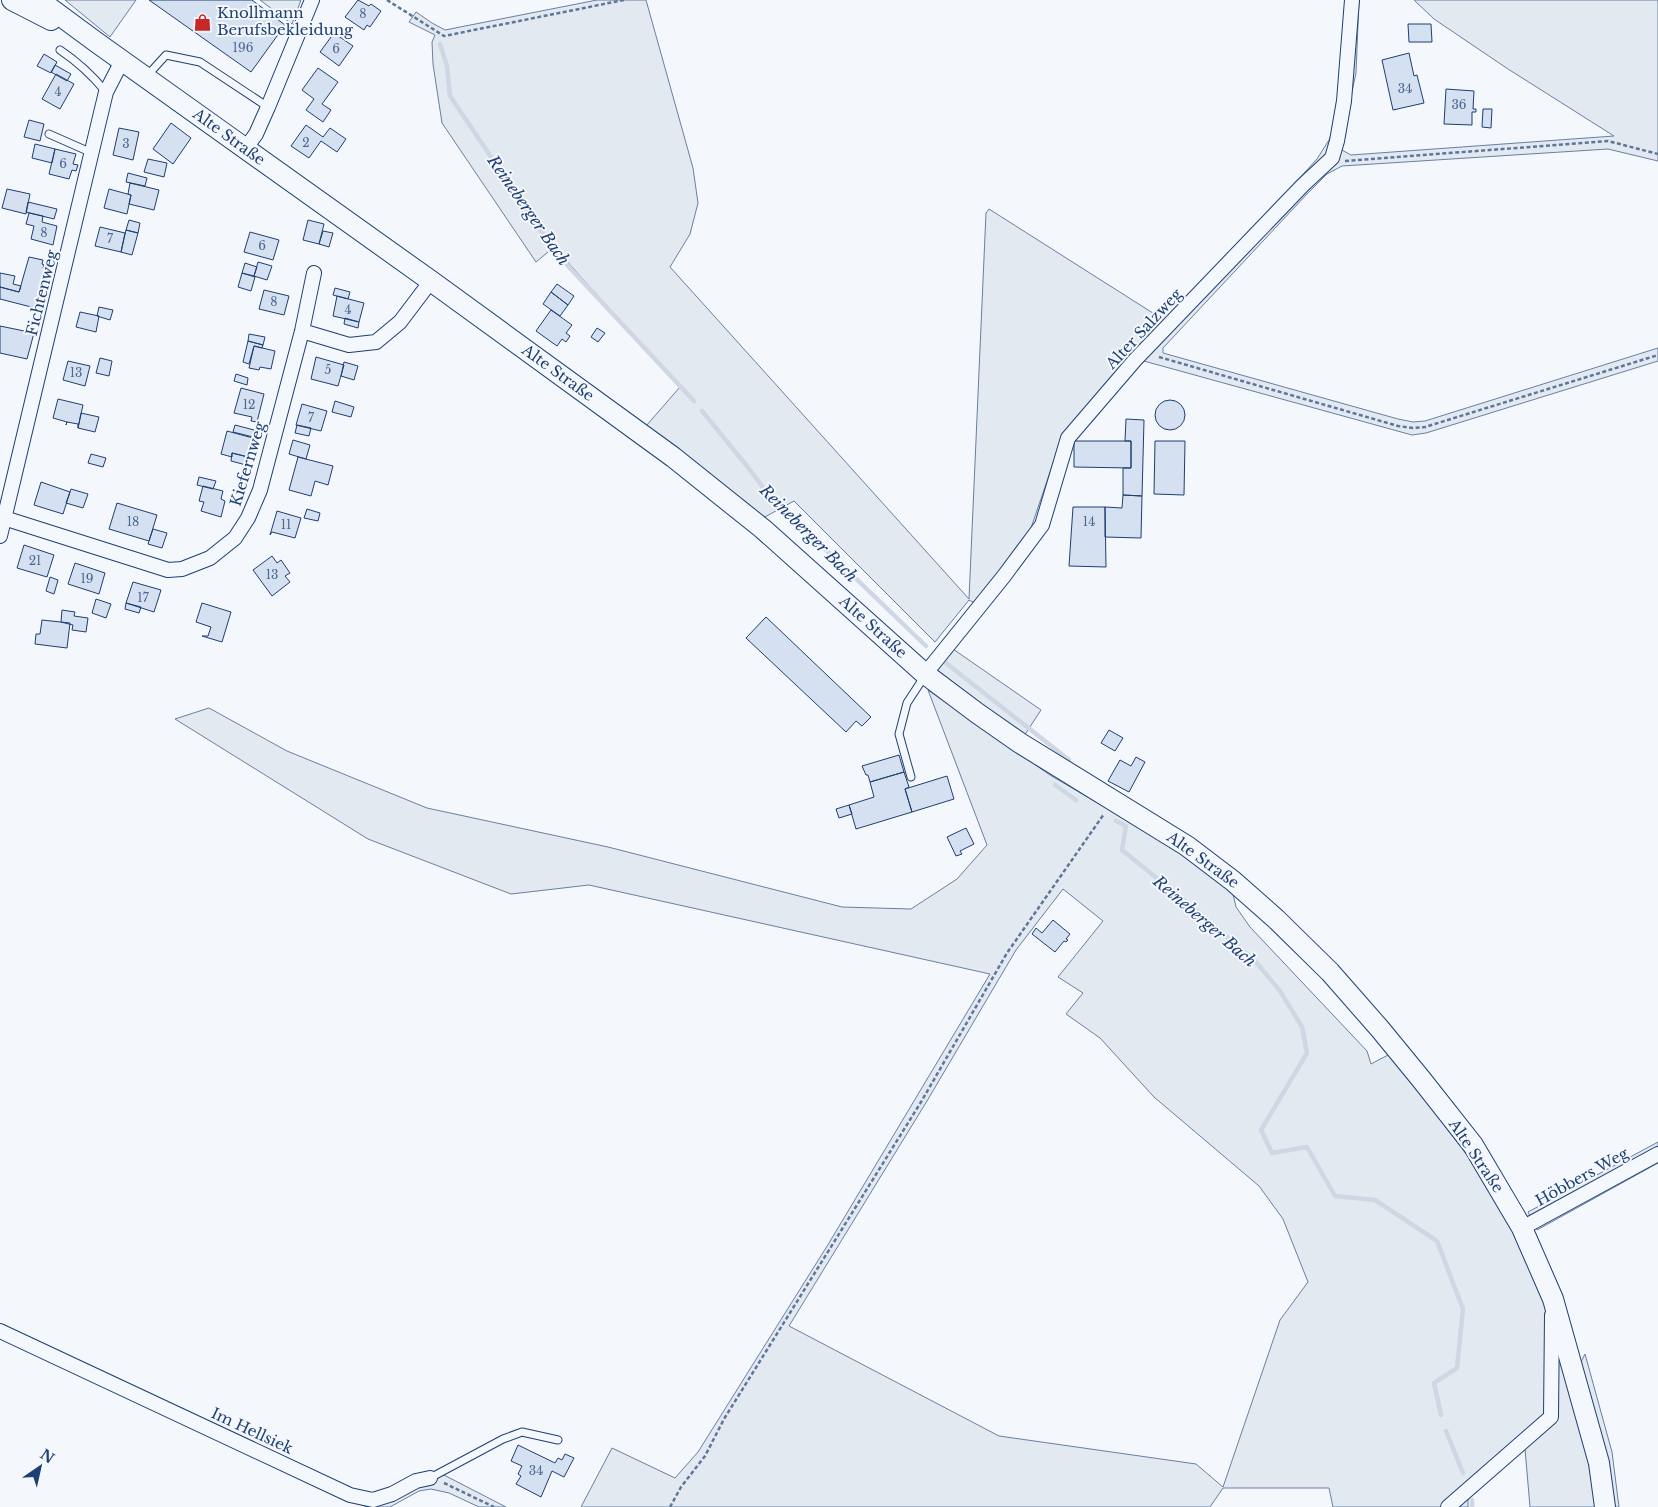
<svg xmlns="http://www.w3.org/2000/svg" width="1658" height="1507" font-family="'Libre Baskerville',serif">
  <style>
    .green { fill: #e3e9f0; stroke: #687fa3; fill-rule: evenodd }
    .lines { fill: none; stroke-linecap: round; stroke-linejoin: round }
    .stream { stroke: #cfd7e4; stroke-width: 4.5 }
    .building { fill: #d5e0f0; stroke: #1d3f73 }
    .service-casing { stroke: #1d3f73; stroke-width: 9 }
    .minor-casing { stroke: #1d3f73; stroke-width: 16 }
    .secondary-casing { stroke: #1d3f73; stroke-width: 22 }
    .path { stroke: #5e769c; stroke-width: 2.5; stroke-dasharray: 4 2.5; stroke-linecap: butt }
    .service { stroke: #f4f7fb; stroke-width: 7 }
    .minor { stroke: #f4f7fb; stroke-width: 14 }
    .secondary { stroke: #f4f7fb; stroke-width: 20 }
    .labels { text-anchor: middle; stroke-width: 4; stroke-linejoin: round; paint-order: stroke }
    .number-label { font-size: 12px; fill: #4b6792 }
    .poi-label { font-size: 15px; fill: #1d3f73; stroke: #f4f7fb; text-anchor: start }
    .street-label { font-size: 15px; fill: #1d3f73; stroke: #f4f7fb }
    .water-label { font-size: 16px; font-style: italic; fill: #1d3f73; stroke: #f4f7fb }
  </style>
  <rect width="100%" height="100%" fill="#f4f7fb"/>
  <path class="green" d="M65,0H136L110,37Z
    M260,0H301L292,24Z
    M597,0H646L693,168L698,203L690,234L670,267L969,599L986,213L989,209L1167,322L1317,159L1329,140L1336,123L1345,0H1359L1356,73L1345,124L1342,150L1351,155L1614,136L1508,69L1434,19L1414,0H1658V161L1608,149L1342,166L1327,174L1307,194L1163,348V353L1398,419L1413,422L1425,421L1658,348V361L1426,433L1412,435L1133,358L1059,446L1031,528L1022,544L975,603L969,600L935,642L794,501L763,518L646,426L680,387L554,247L536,262L442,123L433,64L432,42L435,35L409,22L416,12L432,23L445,30Z
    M953,649L1041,710L1024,736L936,669Z
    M928,690L1050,775L1101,805L1111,791L1233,894L1236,907L1250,927L1367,1051L1371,1064L1390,1054L1482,1175L1514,1231L1544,1299L1573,1378L1585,1354L1612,1452L1619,1507H1530L1525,1449L1468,1498V1507H1333L1329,1488H1223L1210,1507H581L612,1448L675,1478L698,1452L829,1243L990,974L589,885L511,894L368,839L175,719L209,708L287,751L427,808L608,847L842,907L911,909L957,879L987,845ZM1063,889L1103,921L1058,977L1083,993L1066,1014L1100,1038L1154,1097L1259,1186L1283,1219L1308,1282L1280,1320L1223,1487L1196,1464L999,1436L789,1326L927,1101L1016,950Z
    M1658,1142V1163L1537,1230L1528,1212Z
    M425,1472L442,1474L506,1507H479L449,1493L431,1489L419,1491L390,1507H367L350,1500L353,1491L372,1495L414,1478Z"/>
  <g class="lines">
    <path class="stream" d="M440,44L447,66L450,96L555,252L694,401
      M702,411L747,466L768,494L926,646
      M946,663L1069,760
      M1055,785L1076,800
      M1116,821L1126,826L1122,850L1189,904L1256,962L1280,991L1302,1027L1307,1053L1261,1130L1272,1153L1307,1147L1335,1196L1375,1200L1437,1241L1463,1309L1457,1368L1434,1383L1441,1415
      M1446,1431L1463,1473
      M1472,1500V1507"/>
  </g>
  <path class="building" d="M149,0H252L285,25L251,72Z
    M358,0L369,6L371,4L381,11L370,27L367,25L364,30L345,17Z
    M1408,24H1431L1432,42H1409Z
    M334,33L353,46L339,66L320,52Z
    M1409,53L1414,76L1417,75L1424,103L1393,110L1382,60Z
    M44,54L57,62L51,73L37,66Z
    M55,65L71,74L67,81L51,72Z
    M318,68L338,82L322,104L331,110L323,122L306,110L314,99L302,90Z
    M56,74L74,84L60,109L42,99Z
    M1446,89L1474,91L1473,109H1476V112H1472V125L1444,124Z
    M1483,109H1492L1491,128L1482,127Z
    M29,120L44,124L40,141L24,137Z
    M171,123L191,138L173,164L153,149Z
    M306,125L323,137L330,128L346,139L337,152L321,141L309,158L291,146Z
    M119,128L139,132L133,160L113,155Z
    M35,144L55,149L52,163L32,158Z
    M55,149L76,154L73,164L78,165L76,171L72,170L69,179L49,174Z
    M148,159L167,163L164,177L144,172Z
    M128,173L147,178L145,186L126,182Z
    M130,183L159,190L154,210L129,204L131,195L128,194Z
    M7,189L30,194L26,214L2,208Z
    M109,189L131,195L127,214L104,208Z
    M28,202L57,209L54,219L26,212Z
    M29,213L43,216L42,222L57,226L53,245L31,239L34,226L26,224Z
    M129,220L140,223L138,233L126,230Z
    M308,220L324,224L319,244L303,240Z
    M100,227L125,233L121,252L95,246Z
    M126,230L138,233L132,255L121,252Z
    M323,231L333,233L329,247L319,244Z
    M250,232L279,240L273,260L244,252Z
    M29,257L43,260L42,264L44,265L43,268L49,270L39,309L0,299V287L19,292Z
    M258,262L272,266L267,280L254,276Z
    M245,263L257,267L254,276L242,273Z
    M0,273L15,276L13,284L21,286L19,292L0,287Z
    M242,273L255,277L251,291L238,287Z
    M557,284L574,296L568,305L551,292Z
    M335,288L350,292L348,299L333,295Z
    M264,290L289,296L284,315L259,309Z
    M551,292L568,305L560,316L543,304Z
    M337,296L364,303L359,322L333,316Z
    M99,307L113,310L110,320L97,316Z
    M551,310L572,325L566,333L570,336L566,342L562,339L557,346L536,331Z
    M80,312L99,316L96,332L76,327Z
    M345,318L359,322L358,328L344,324Z
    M0,326L34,333L27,359L0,353Z
    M597,328L605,333L598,342L591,337Z
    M249,334L265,337L263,345L248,341Z
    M248,341L263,345L262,348L254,346L249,364L243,362Z
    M254,346L275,351L271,369L260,367L259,370L249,368Z
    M316,357L344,365L338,386L311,379Z
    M100,358L112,361L109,376L96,373Z
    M68,361L90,366L85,386L63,380Z
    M344,362L358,366L354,380L341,376Z
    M236,374L248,378L247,385L234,381Z
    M241,388L264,394L257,422L251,421L252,417L234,413Z
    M58,399L83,405L78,428V424L67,422L66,425L67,422L53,418Z
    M1155 415a15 15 0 1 1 30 0a15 15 0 1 1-30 0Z
    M335,401L354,407L351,417L332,412Z
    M302,404L327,411L321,431L296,425Z
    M81,413L99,417L95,432L78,428Z
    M1126,419L1144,420L1142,496L1123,495V468H1131V441H1125Z
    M235,425L254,430L253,437L233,432Z
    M297,425L311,428L309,436L295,433Z
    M227,431L253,438L248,457L232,453V457L221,454Z
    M293,440L310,445L306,459L289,454Z
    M1074,441H1131V468L1074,467Z
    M1155,441H1185L1184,495L1154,494Z
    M232,453L248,457L246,465L231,461Z
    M91,454L106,458L103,467L88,463Z
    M298,457L333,466L328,485L315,481L311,496L289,490Z
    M199,477L216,481L213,489L197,485Z
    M41,482L70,492L63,514L34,505Z
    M203,486L223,491L221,499L225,501L221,517L201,511L204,502L199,501Z
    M71,489L88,494L83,508L66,503Z
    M1123,495L1142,496L1141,538L1105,537V507L1122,508Z
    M117,503L157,515L149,541L109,529Z
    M1073,507H1105L1106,567L1069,566Z
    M307,509L320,513L318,521L304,518Z
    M277,511L301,518L295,538L272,532L270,535Z
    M153,529L167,533L162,548L148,544Z
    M24,545L54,555L47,577L17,568Z
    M272,556L277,563L281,560L290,573L285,576L290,582L272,596L253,570Z
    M75,563L105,573L99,594L68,584Z
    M50,577L58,580L54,594L46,591Z
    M133,582L161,590L154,612L126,603Z
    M96,599L111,604L106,618L92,613Z
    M126,603L141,607L139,613L125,609Z
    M202,603L231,612L222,642L202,636H208L211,627L196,622Z
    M62,610L75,612L74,616L88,618L86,632L72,630L73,625L61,622Z
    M766,617L871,717L862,726L856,721L846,732L746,638Z
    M42,620L70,623L67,648L35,644L36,634H40Z
    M1109,730L1123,738L1115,751L1101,743Z
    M899,755L904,772L870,782L868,775H866L862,766Z
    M1136,757L1145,762L1129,792L1108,781L1120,760L1131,766Z
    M904,772L909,787L905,789L912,812L856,829L849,805L874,797L870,782Z
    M947,776L954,799L912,812L905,789Z
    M849,805L852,814L839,818L836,809Z
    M966,828L974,844L960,851L962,854L956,856L947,837Z
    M1053,920L1070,934L1066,939L1068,940L1066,942L1064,941L1055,952L1032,934L1036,928L1042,933Z
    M518,1445L555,1463L558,1458L562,1460L565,1454L574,1458L564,1477L552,1471L541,1497L516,1484L521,1476L518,1474L522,1466L511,1461Z"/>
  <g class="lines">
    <defs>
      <path id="service" d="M60,50C78,62 92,75 106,92
        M146,77L166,55L200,62L268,107
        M49,134L92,153
        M911,777L899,734L907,703L924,677
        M430,1478L503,1439L522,1432L558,1440"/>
      <path id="minor" d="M245,149L256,134L268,107L312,0
        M302,331L349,345L376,342L400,322L431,281
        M4,518L168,570L182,569L210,558L235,538L248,518L260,490L302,331L314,273
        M0,536L106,92L122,61
        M925,674L1004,576L1042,525L1068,438L1135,360L1303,185L1332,158L1337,141L1344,101L1352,0
        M1522,1228L1658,1154
        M0,1331L350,1495L373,1500L392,1494L416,1481L430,1478
        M1448,1507L1551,1417L1552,1315"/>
      <path id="secondary" d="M12,0L51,20
        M39,0L96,42L431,281L673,457L763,529L925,674L977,713L1020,743L1187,846L1233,881L1276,919L1330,972L1380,1029L1421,1079L1473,1145L1522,1228L1553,1299L1599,1463L1605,1507"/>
    </defs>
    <use href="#service" class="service-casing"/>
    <use href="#minor" class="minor-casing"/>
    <use href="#secondary" class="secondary-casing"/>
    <path class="path" d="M387,0L444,36L624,0
      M1345,161L1608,141L1658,154
      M1159,357L1398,426L1413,428L1425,427L1658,355
      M444,1483L494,1507
      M670,1507L681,1487L705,1456L724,1419L921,1102L1007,953L1104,814"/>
    <use href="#service" class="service"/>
    <use href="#minor" class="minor"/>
    <use href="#secondary" class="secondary"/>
  </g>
  <defs>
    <symbol id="shop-bare" viewBox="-9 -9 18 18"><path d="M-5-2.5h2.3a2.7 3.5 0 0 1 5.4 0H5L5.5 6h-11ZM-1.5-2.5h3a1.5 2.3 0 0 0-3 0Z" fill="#c62828" stroke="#f4f7fb" stroke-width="2.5" paint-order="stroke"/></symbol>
  </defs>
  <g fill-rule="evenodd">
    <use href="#shop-bare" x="190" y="10" width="25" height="25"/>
  </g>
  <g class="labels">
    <g class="number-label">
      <text x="363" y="18">8</text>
      <text x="243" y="52">196</text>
      <text x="336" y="53">6</text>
      <text x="1405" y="93">34</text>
      <text x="58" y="96">4</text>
      <text x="1459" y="109">36</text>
      <text x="306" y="147">2</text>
      <text x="126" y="148">3</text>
      <text x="63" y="168">6</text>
      <text x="44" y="237">8</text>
      <text x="110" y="243">7</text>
      <text x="262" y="250">6</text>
      <text x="274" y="306">8</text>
      <text x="348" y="314">4</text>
      <text x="328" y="374">5</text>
      <text x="76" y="377">13</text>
      <text x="249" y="409">12</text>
      <text x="311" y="422">7</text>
      <text x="133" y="526">18</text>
      <text x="1089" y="526">14</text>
      <text x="286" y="529">11</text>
      <text x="35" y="565">21</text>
      <text x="272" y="579">13</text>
      <text x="87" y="583">19</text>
      <text x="143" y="602">17</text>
      <text x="536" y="1475">34</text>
    </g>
    <g class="poi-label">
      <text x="217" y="18">Knollmann<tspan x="217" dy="17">Berufsbekleidung</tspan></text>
    </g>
    <g class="street-label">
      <text transform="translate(229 137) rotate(36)" y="5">Alte Straße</text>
      <text transform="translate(42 293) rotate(-76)" y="5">Fichtenweg</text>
      <text transform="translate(1144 329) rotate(-47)" y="5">Alter Salzweg</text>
      <text transform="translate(558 373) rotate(36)" y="5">Alte Straße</text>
      <text transform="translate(248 464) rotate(-73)" y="5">Kiefernweg</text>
      <text transform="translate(873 627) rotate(42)" y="5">Alte Straße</text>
      <text transform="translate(1203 860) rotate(36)" y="5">Alte Straße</text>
      <text transform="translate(1476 1156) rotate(56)" y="5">Alte Straße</text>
      <text transform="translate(1582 1177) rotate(-29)" y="5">Höbbers Weg</text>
      <text transform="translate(252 1431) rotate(25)" y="5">Im Hellsiek</text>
    </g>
    <g class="water-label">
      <text transform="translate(529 210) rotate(55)" y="6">Reineberger Bach</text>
      <text transform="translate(809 533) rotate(45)" y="6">Reineberger Bach</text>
      <text transform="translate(1205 921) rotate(41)" y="6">Reineberger Bach</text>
    </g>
  </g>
  <g transform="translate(40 1467) rotate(34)" stroke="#f4f7fb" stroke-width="4" paint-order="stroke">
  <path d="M0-4L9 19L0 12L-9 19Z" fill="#1d3f73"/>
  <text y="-8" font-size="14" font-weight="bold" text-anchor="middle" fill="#1d3f73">N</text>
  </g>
</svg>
